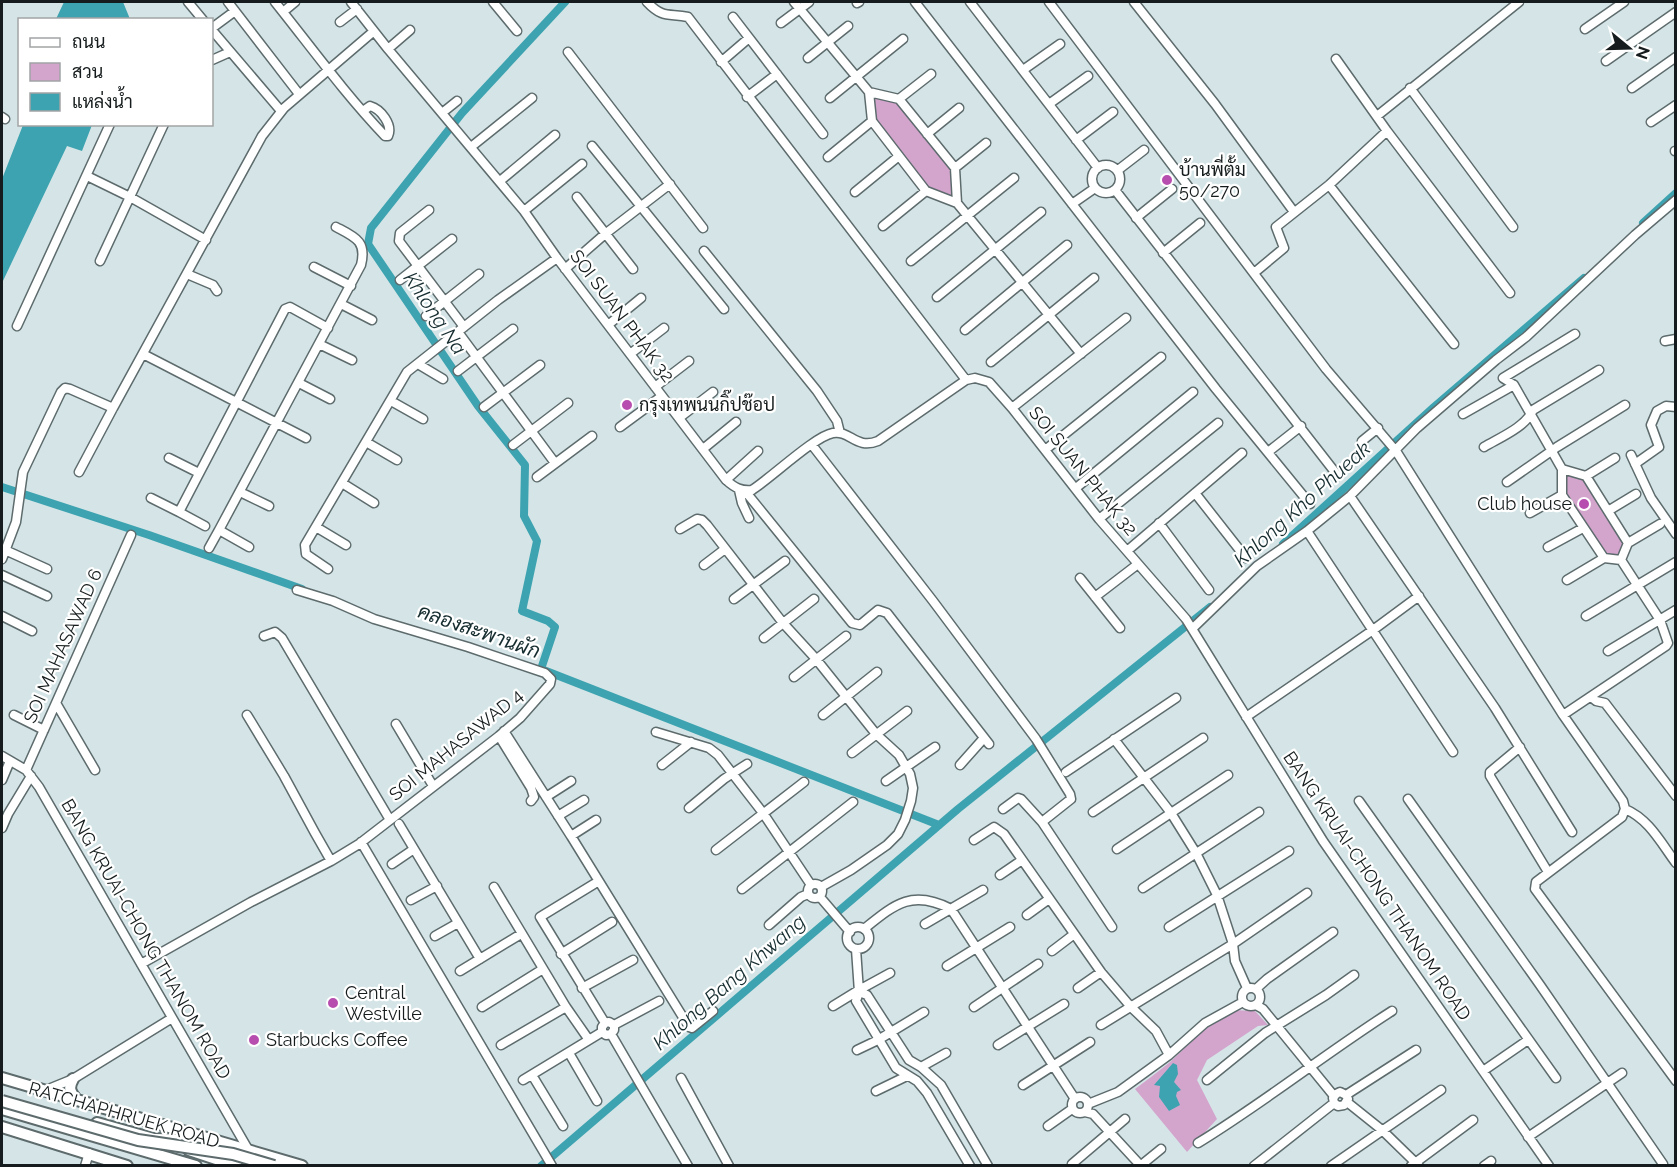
<svg xmlns="http://www.w3.org/2000/svg" width="1677" height="1167" font-family="Raleway,Sarabun,sans-serif">
  <style>
    .green { fill: #d3a5cd }
    .water { fill: #3ea3b0 }
    .lines { fill: none; stroke-linecap: round; stroke-linejoin: round }
    .canal { stroke: #3ea3b0; stroke-width: 8 }
    .minor-casing { stroke: #5d6b6d; stroke-width: 11 }
    .major-casing { stroke: #5d6b6d; stroke-width: 14 }
    .minor { stroke: #fff; stroke-width: 8 }
    .major { stroke: #fff; stroke-width: 10 }
    .major-bridge-casing { stroke: #5d6b6d; stroke-width: 14; stroke-linecap: butt }
    .major-bridge { stroke: #fff; stroke-width: 10 }
    .poi-dot { fill: #b74dae; stroke: #fff; stroke-width: 2 }
    .labels { text-anchor: middle; stroke-width: 4.5; stroke-linejoin: round; paint-order: stroke }
    .poi-label { font-size: 18px; fill: #161c1d; stroke: #fff; text-anchor: start }
    .street-label { font-size: 18px; fill: #161c1d; stroke: #fff }
    .water-label { font-size: 20px; font-style: italic; fill: #162d30; stroke: #fff }
  </style>
  <rect width="100%" height="100%" fill="#d5e5e7"/>
  <path class="green" d="M869,92L899,99L955,168L957,203L926,191L872,121Z
    M1562,469L1586,476L1628,543L1621,560L1604,558L1562,495Z
    M1233,1010L1255,1011L1268,1025L1258,1026L1207,1060L1197,1080L1217,1119L1187,1152L1135,1089C1147,1080 1159,1071 1170,1062C1190,1044 1208,1023 1233,1010Z"/>
  <path class="water" d="M64,2H123L130,19H56Z
    M23,125H92L82,151L67,146L2,283V179Z
    M1173,1063L1177,1065L1178,1074L1174,1082L1181,1090L1177,1092L1176,1096L1180,1105L1169,1111L1159,1097L1160,1086L1154,1085Z"/>
  <g class="lines">
    <path class="canal" d="M1643,223L1676,193
      M2,487L149,535L302,589
      M1283,544L1434,407L1584,278
      M541,669L939,825
      M541,669L555,627L548,621L522,611L537,541L524,516L525,465L478,406L368,244L371,228L462,113L565,2
      M541,1166L958,809L1210,607"/>
    <defs>
      <path id="minor" d="M188,2L203,20
        M228,2L299,94
        M275,2C311,47 345,94 385,136H388C393,125 381,109 370,106L363,111
        M351,2L388,49L524,211L557,258L726,480C735,488 741,491 752,490C771,478 815,436 833,433C850,430 856,450 878,441L966,380L975,378L989,382L1012,408L1099,519L1186,619L1323,841L1549,1166
        M493,2L517,31
        M647,2C663,19 669,13 688,17L966,380
        M794,2L869,92L872,121L926,191L957,203L1081,354
        M915,2L1216,389L1310,504
        M970,2L1098,168
        M1049,2L1326,369L1396,451L1563,715L1623,801L1625,809C1649,819 1661,843 1676,863
        M1134,2L1215,104L1294,212
        M857,3L859,2
        M283,12L295,2
        M733,17L823,134
        M340,22L357,9
        M781,23L809,2
        M212,28L235,11
        M1585,29L1624,2
        M212,30L281,111
        M388,49L410,30
        M568,52L703,228
        M808,58L848,26
        M1336,59L1387,131L1510,293
        M212,60L230,52
        M1606,61L1676,12
        M721,62L749,38
        M1023,70L1060,44
        M1410,88L1513,227
        M1632,88L1676,57
        M869,92L899,99L955,168L957,203
        M747,97L777,74
        M830,98L903,39
        M899,99L931,74
        M1049,104L1088,76
        M442,113L457,101
        M1377,116L1519,2
        M2,117L5,119
        M1651,122L1676,105
        M927,134L959,108
        M1076,140L1113,112
        M592,146L724,309
        M471,147L532,98
        M1675,151H1676
        M828,157L872,121
        M1092 179a14 14 0 1 1 28 0a14 14 0 1 1-28 0Z
        M955,168L986,143
        M1118,170L1144,150
        M87,176L130,197L206,240
        M500,181L555,135
        M1329,185L1454,344
        M1115,190L1338,476
        M855,192L899,156
        M577,197L633,269
        M1072,204L1095,188
        M429,210L400,233L399,241L464,327
        M524,211L582,164
        M1136,218L1172,189
        M883,226L926,191
        M704,251L817,391L837,421L840,433
        M1163,253L1200,223
        M100,261L164,124
        M911,261L1014,178
        M314,267L351,286
        M565,269L605,234L670,184
        M1254,273L1284,248L1276,227L1329,185L1387,131
        M187,274L213,285L217,291
        M400,280L452,239
        M937,297L1041,212
        M341,304L372,320
        M426,316L479,274
        M608,325L641,298
        M17,326L110,124
        M965,330L1067,245
        M458,332L555,463
        M1575,334L1503,378L1514,385L1562,469V495L1604,558L1621,560
        M1665,341L1676,339
        M319,344L352,360
        M143,354L306,438
        M630,354L664,328
        M991,362L1094,278
        M418,364L443,379
        M458,371L513,329
        M299,383L330,399
        M655,387L689,361
        M391,401L423,419
        M484,407L540,365
        M1012,408L1126,318
        M1463,414L1514,385
        M679,418L713,392
        M620,427L662,396
        M1362,441L1378,428
        M366,442L397,460
        M513,445L568,403
        M812,445L933,601L1036,739L1070,794L1071,799L1042,822L1112,927
        M1484,447C1499,438 1526,427 1533,410L1599,370
        M703,449L736,422
        M1045,450L1161,357
        M1268,452L1301,426
        M1631,455L1651,498L1676,534
        M169,458L199,473
        M1635,464L1659,447L1651,425L1657,411L1666,406L1676,407
        M1562,469L1586,476L1628,543L1621,560
        M79,472L113,408
        M1586,476L1615,458
        M537,477L592,436
        M726,480L758,451
        M1507,482L1557,447L1625,405
        M342,483L374,503
        M1076,488L1193,392
        M739,490L742,503L749,518
        M745,491L852,623L860,625L878,610L887,613L989,744
        M240,492L269,506
        M1195,493L1246,558
        M1350,496L1495,708L1572,832
        M151,498L179,512L285,309L290,307L328,328
        M1608,511L1636,494
        M179,512L205,526
        M1530,513L1562,495
        M1099,519L1218,423
        M1159,523L1209,590
        M316,527L346,545
        M680,529L697,519L702,520L707,525L783,623L816,659L876,734L899,755L910,774L913,788L911,801L905,820L898,834L887,845L851,870L821,887
        M1307,531L1453,752
        M1628,543L1660,524
        M249,547L219,530L361,265C367,241 355,237 336,227
        M1548,547L1583,528
        M209,548L219,530
        M5,550L47,569
        M1127,551L1242,453
        M2,559L16,522L23,472L61,392L65,388L70,389L113,408L262,136L284,108L374,31
        M704,565L725,549
        M328,569L306,554L305,545L407,372L498,300L557,258
        M2,575L47,596
        M1080,578L1120,628
        M1567,580L1604,558
        M1095,597L1138,564
        M734,599L785,561
        M2,616L32,631
        M1586,616L1676,562
        M1193,628L1257,566L1307,531L1350,496L1417,428L1496,360L1526,337L1635,235L1676,200
        M264,636L275,632L282,638L390,820
        M764,638L814,599
        M1608,651L1676,610
        M794,677L846,636
        M1591,697L1596,701L1605,703L1676,796
        M56,703L95,770
        M14,715L44,730
        M247,715L284,776L315,833L331,861
        M823,715L877,672
        M1563,715L1666,646L1668,643L1660,620L1621,560
        M1246,717L1373,630L1419,596
        M396,724L433,786
        M504,731L571,836L596,820
        M656,732L709,748L718,755L763,813L811,885
        M499,736L531,788L534,797L531,801
        M1114,739L1171,813L1196,853L1217,895L1233,944L1235,961L1247,988
        M1520,747L1490,772V776L1548,872
        M852,753L907,711
        M2,756L26,770L39,787L249,1151
        M662,765L691,742
        M960,765L984,738
        M26,770L131,535
        M1066,772L1176,698
        M2,780L10,761
        M886,781L935,747
        M546,797L571,781
        M1408,799L1540,985L1663,1164
        M1359,801L1556,1078
        M689,808L724,779L747,764
        M1003,809L1018,798L1021,799L1042,822
        M1625,809L1622,817L1536,882L1535,889L1676,1081
        M1093,812L1203,738
        M558,816L584,800
        M399,824L480,959
        M2,828L8,814L31,776
        M571,836L689,1027L692,1028L713,1011
        M974,840L994,827L1004,834L1101,972L1131,1007L1156,1031L1169,1055
        M361,842L552,1166
        M1117,849L1228,775
        M716,850L804,782
        M392,864L414,849
        M1000,875L1022,860
        M808 891a7 7 0 1 1 14 0a7 7 0 1 1-14 0Z
        M594,884L540,917L605,1023
        M494,887L566,1007L589,1040
        M1143,888L1259,812
        M742,889L853,802
        M820,897L850,932
        M411,900L437,886
        M1027,915L1049,899
        M925,924L983,890
        M769,925L801,897L808,894
        M1169,927L1289,851
        M847 938a11 11 0 1 1 22 0a11 11 0 1 1-22 0Z
        M864,929C895,904 912,889 951,909L1075,1099
        M435,936L458,923
        M856,949L859,992L856,1001L896,1068L917,1081L927,1093L970,1166
        M1052,951L1073,935
        M561,954L612,922
        M141,964L251,902L331,861L359,844L499,736L520,718L550,684L551,679L545,673L468,647L374,619L333,601L297,590
        M947,966L1010,927
        M460,971L521,934
        M1242 997a9 9 0 1 1 18 0a9 9 0 1 1-18 0Z
        M582,988L633,960
        M1078,988L1101,972
        M1256,989L1267,979L1333,932
        M859,992L867,995L909,1060L921,1067L941,1085L988,1166
        M1256,1005L1263,1009L1334,1096
        M833,1006L859,990L890,973
        M482,1007L543,969
        M974,1007L1038,964
        M614,1025L659,1001
        M1101,1025L1233,944L1307,893
        M611,1034L688,1166
        M501,1045L566,1007
        M998,1045L1064,1004
        M857,1050L878,1040L924,1012
        M569,1053L597,1101
        M921,1067L946,1053
        M1483,1071L1528,1040
        M532,1075L563,1126
        M681,1078L729,1166
        M523,1080L602,1032L606,1035L611,1034L614,1030V1025L609,1022L605,1023L602,1027V1032
        M1207,1080L1265,1033L1326,995L1354,975
        M1023,1085L1090,1042
        M46,1090L73,1079L172,1018
        M876,1091L907,1076
        M1346,1095L1416,1050
        M1072 1105a8 8 0 1 1 16 0a8 8 0 1 1-16 0Z
        M1347,1102L1382,1130L1419,1166
        M1088,1104L1118,1092L1169,1055L1205,1023L1243,1002
        M1085,1112L1093,1114L1141,1166
        M1048,1126L1072,1109
        M1528,1137L1622,1073
        M1198,1143C1265,1102 1326,1053 1392,1011
        M1072,1164L1125,1119
        M85,1166L89,1153
        M1140,1166L1161,1149
        M1254,1166L1334,1103L1333,1098L1336,1094L1340,1092L1346,1095L1348,1099L1344,1105L1338,1106L1334,1103
        M1331,1166L1441,1090
        M1411,1166L1473,1120
        M1484,1166L1491,1161"/>
      <path id="major" d="M2,1078L302,1166
        M73,1079C68,1088 70,1092 76,1099
        M2,1109L196,1166
        M97,1123L154,1139
        M2,1127L127,1166
        M155,1139L196,1140
        M189,1150L237,1166"/>
    </defs>
    <use href="#minor" class="minor-casing"/>
    <use href="#major" class="major-casing"/>
    <use href="#minor" class="minor"/>
    <use href="#major" class="major"/>
    <defs>
      <path id="major-bridge" d="M2,1101L138,1140L233,1154L274,1166"/>
    </defs>
    <use href="#major-bridge" class="major-bridge-casing"/>
    <use href="#major-bridge" class="major-bridge"/>
  </g>
  <g class="poi-dot">
    <circle cx="1167" cy="180" r="6"/>
    <circle cx="627" cy="405" r="6"/>
    <circle cx="1584" cy="504" r="6"/>
    <circle cx="333" cy="1003" r="6"/>
    <circle cx="254" cy="1040" r="6"/>
  </g>
  <g class="labels">
    <g class="poi-label">
      <text x="1179" y="176">บ้านพี่ตั้ม<tspan x="1179" dy="21">50/270</tspan></text>
      <text x="639" y="411">กรุงเทพนนกิ๊ปช๊อป</text>
      <text x="1572" y="510" text-anchor="end">Club house</text>
      <text x="345" y="999">Central<tspan x="345" dy="21">Westville</tspan></text>
      <text x="266" y="1046">Starbucks Coffee</text>
    </g>
    <g class="street-label">
      <text transform="translate(622 316) rotate(53)" y="6">SOI SUAN PHAK 32</text>
      <text transform="translate(1083 471) rotate(51)" y="6">SOI SUAN PHAK 32</text>
      <text transform="translate(63 646) rotate(-66)" y="6">SOI MAHASAWAD 6</text>
      <text transform="translate(456 745) rotate(-39)" y="6">SOI MAHASAWAD 4</text>
      <text transform="translate(1377 886) rotate(56)" y="6">BANG KRUAI-CHONG THANOM ROAD</text>
      <text transform="translate(146 939) rotate(60)" y="6">BANG KRUAI-CHONG THANOM ROAD</text>
      <text transform="translate(124 1115) rotate(16)" y="6">RATCHAPHRUEK ROAD</text>
    </g>
    <g class="water-label">
      <text transform="translate(435 313) rotate(56)" y="7">Khlong Na</text>
      <text transform="translate(1302 504) rotate(-42)" y="7">Khlong Kho Phueak</text>
      <text transform="translate(479 631) rotate(19)" y="7">คลองสะพานผัก</text>
      <text transform="translate(729 982) rotate(-41)" y="7">Khlong Bang Khwang</text>
    </g>
  </g>
  <rect width="1677" height="1167" fill="none" stroke="#161c1d" stroke-width="6"/>
  <rect x="18" y="18" width="195" height="108" fill="#ffffff" stroke="#a2a4a5" stroke-width="1.5"/>
  <rect x="30" y="38" width="30" height="9" fill="#ffffff" stroke="#a2a4a5" stroke-width="1.5"/>
  <text x="72" y="48" font-size="18" fill="#161c1d">ถนน</text>
  <rect x="30" y="63" width="30" height="18" fill="#d3a5cd" stroke="#a2a4a5" stroke-width="1.5"/>
  <text x="72" y="78" font-size="18" fill="#161c1d">สวน</text>
  <rect x="30" y="93" width="30" height="18" fill="#3ea3b0" stroke="#a2a4a5" stroke-width="1.5"/>
  <text x="72" y="108" font-size="18" fill="#161c1d">แหล่งน้ำ</text>
  <g transform="translate(1629 48) rotate(109)" stroke="#ffffff" stroke-width="4.5" paint-order="stroke">
  <path d="M0-4.5L10 22L0 15L-10 22Z" fill="#161c1d"/>
  <text y="-9" font-size="16" font-weight="bold" text-anchor="middle" fill="#161c1d">N</text>
  </g>
</svg>
